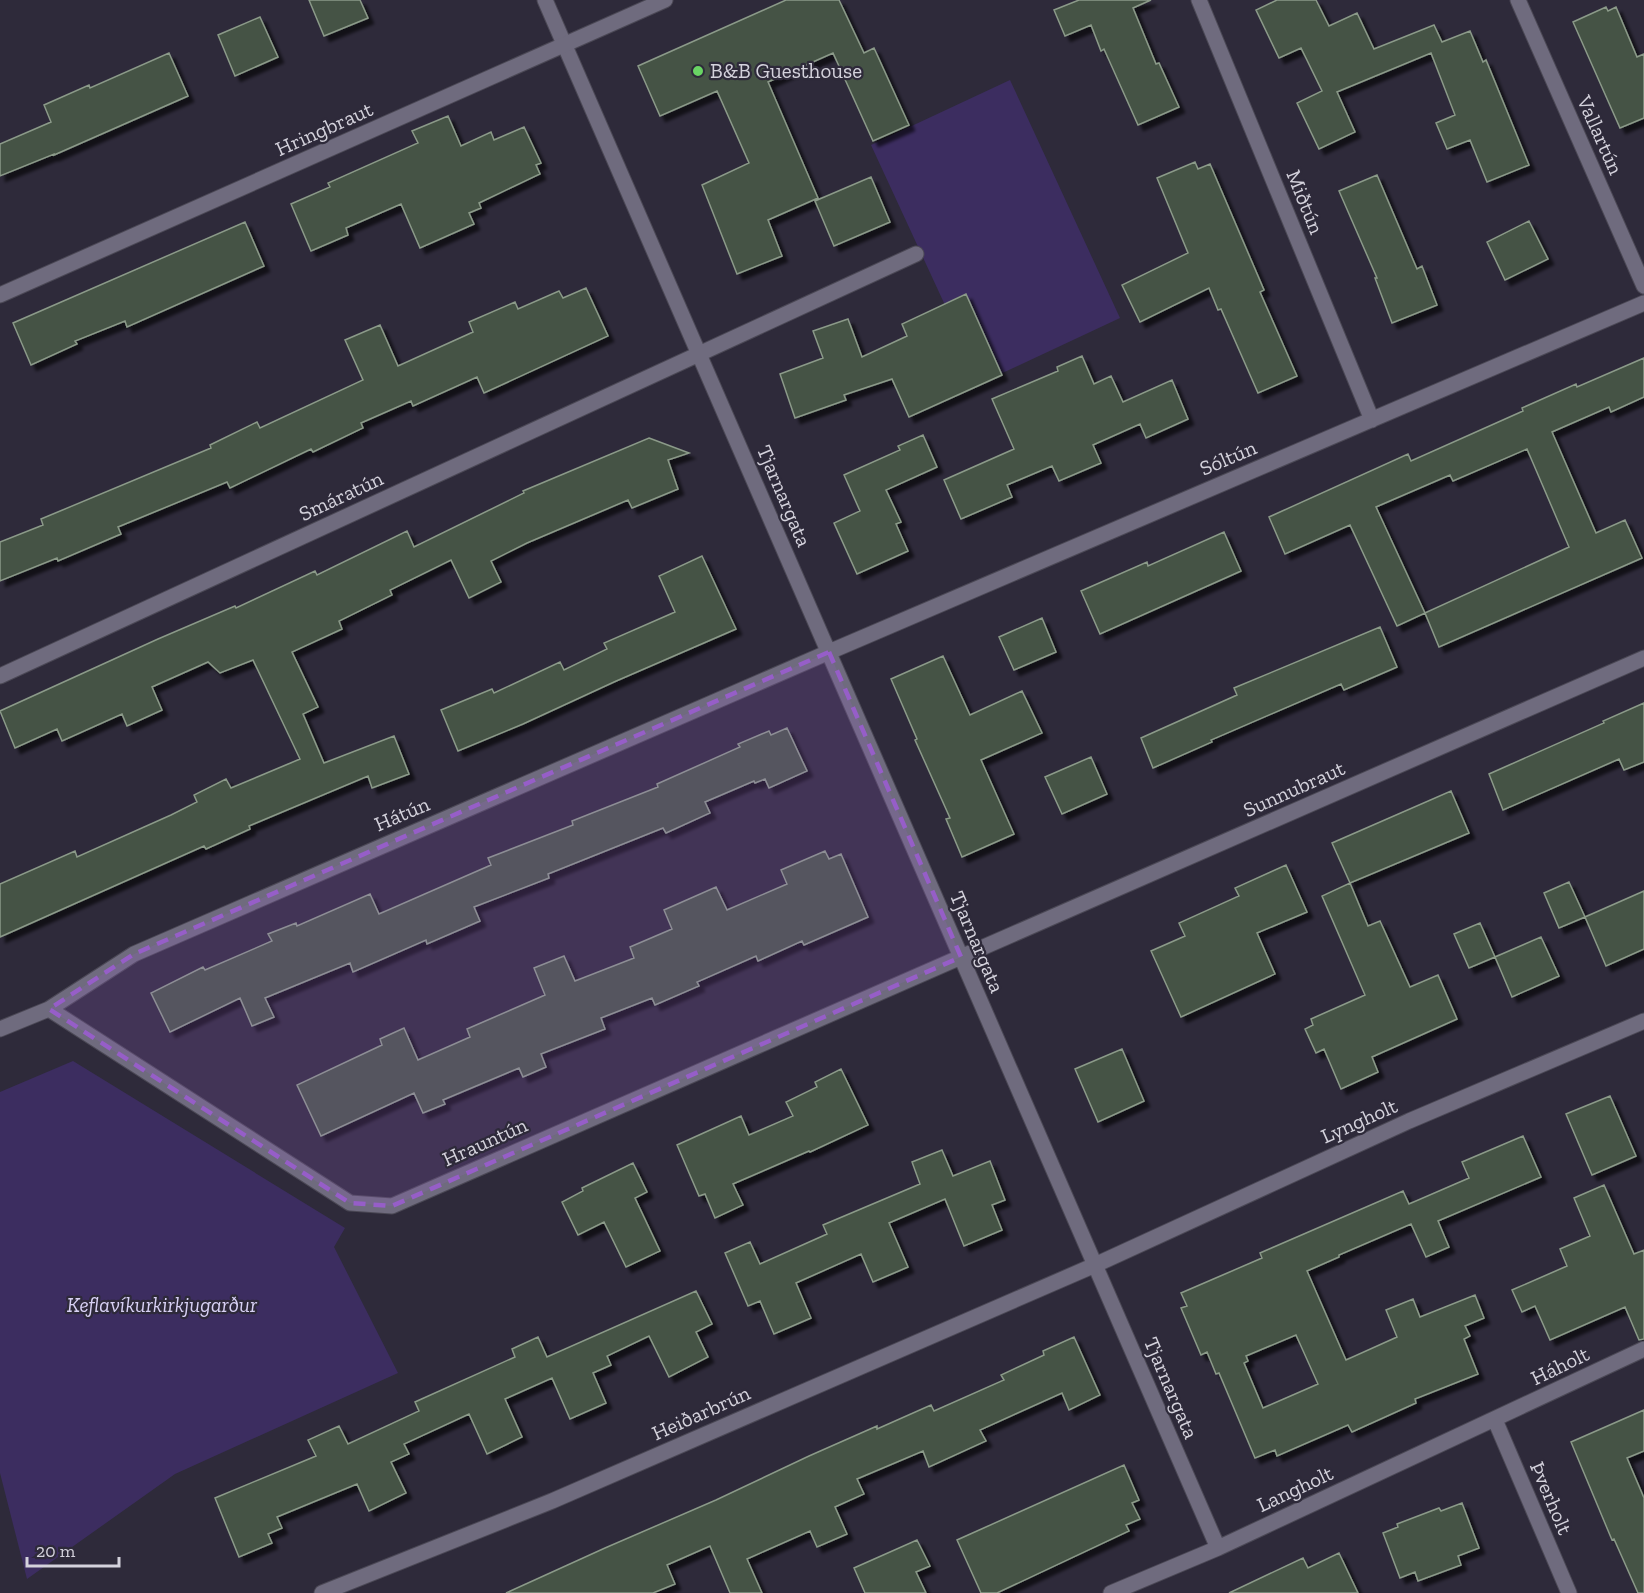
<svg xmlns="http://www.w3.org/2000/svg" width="1644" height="1593" font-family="'Zilla Slab',serif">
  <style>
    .green { fill: #3c2d60 }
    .building { fill: #455244; stroke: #8b9a89; stroke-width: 1.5; fill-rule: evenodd; filter: url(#shadow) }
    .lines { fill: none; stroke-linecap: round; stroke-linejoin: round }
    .street-casing { stroke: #4b4855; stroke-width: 17 }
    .secondary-casing { stroke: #4b4855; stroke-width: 17 }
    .street { stroke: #6f6b7e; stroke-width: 15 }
    .secondary { stroke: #6f6b7e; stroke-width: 15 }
    .marked { fill: #965ec8; fill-opacity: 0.2; stroke: #965ec8; stroke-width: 4.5; stroke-dasharray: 12 8; stroke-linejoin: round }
    .poi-dot { fill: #69d464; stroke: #2e2a3a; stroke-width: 2 }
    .labels { text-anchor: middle; stroke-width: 4.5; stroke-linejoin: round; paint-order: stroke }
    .poi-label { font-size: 21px; fill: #d4d2dc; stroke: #2e2a3a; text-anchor: start }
    .street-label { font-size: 21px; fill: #d4d2dc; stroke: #2e2a3a }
    .park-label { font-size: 21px; font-style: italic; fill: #d8d1f5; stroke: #2e2a3a }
  </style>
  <defs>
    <filter id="shadow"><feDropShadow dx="5.5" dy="5.5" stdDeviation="1.5" flood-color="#0009"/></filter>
  </defs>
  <rect width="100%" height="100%" fill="#2e2a3a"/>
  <path class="green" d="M1010,80L1120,318L981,383L871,145Z
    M73,1061L345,1228L334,1247L398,1373L175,1474L27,1579L0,1473V1092Z"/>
  <path class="building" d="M309,0H360L368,18L324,36Z
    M786,0H839L864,53L874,48L909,125L873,141L833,53L768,82L818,198L768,220L782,256L737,274L702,185L749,163L717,91L660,116L638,66Z
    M1079,0H1151L1133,8L1156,64L1159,63L1179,107L1138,125L1104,49L1101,51L1091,25L1065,36L1054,10Z
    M1277,0H1316L1329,26L1357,13L1374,49L1434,25L1442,42L1470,31L1483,62L1486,60L1529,165L1487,182L1470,140L1447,149L1436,123L1455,115L1431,53L1337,92L1355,132L1319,149L1297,103L1322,91L1301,48L1279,58L1256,10Z
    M1606,7L1608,11L1616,7L1637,57L1644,54V118L1620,128L1573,22Z
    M260,17L278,57L235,76L218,35Z
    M169,53L188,96L54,155V154L0,176V144L51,122L44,105L89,85L90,88Z
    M448,116L461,146L491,132L494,140L524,127L541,163L536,165L540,174L479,203L481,208L469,213L474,224L420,248L401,204L346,228L348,235L311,251L291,204L330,187L328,183L418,143L412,131Z
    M1195,162L1198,169L1210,164L1264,290L1260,292L1297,376L1258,393L1221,309L1218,310L1209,288L1140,322L1122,285L1188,253L1157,178Z
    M1377,175L1417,269L1422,266L1437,305L1392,323L1375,278H1377L1339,191Z
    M871,177L890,222L834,246L815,201Z
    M1529,221L1548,259L1505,280L1487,242Z
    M245,222L264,266L127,327L125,321L75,341L77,344L31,365L13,323Z
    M586,288L608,336L484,393L477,377L413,406L411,401L361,423L363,428L313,452L311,449L230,488L227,482L118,527L121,534L58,561L57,558L0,581V542L43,525L41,519L211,448L210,445L257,422L260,428L363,380L345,340L380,325L398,366L473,332L469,322L515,302L518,309L559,291L563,298Z
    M966,294L1002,375L909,417L892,379L844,395L846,400L795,418L780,374L823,358L813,331L848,319L862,357L907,336L902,324Z
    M1082,356L1094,384L1111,376L1123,402L1172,380L1188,419L1146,438L1140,424L1093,445L1101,463L1059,481L1052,466L1007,485L1012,497L961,519L944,480L1014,449L992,399L1058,371L1057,367Z
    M1644,358V397L1611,412L1609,407L1552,432L1596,533L1625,520L1642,558L1439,647L1425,613L1397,626L1350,525L1285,554L1269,517L1408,454L1411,461L1523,411L1522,408L1576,384L1577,387ZM1527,449L1569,547L1425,613L1376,507L1450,475L1453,481Z
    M923,435L937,467L886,490L901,522L896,524L908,551L857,574L834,523L860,511L844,475L900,450L898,446Z
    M649,438L689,453L668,460L678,489L632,508L628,500L527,543L491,561L501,582L469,598L451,560L390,590L392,595L339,621L342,629L292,652L318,707L303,714L324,763L394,736L409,774L372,788L368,776L249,826L250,829L206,849L204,846L0,937V884L75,851L77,857L171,815L197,802L194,795L226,779L231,788L300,759L253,660L220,673L208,662L152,687L162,710L127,726L122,714L62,741L57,729L15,748L0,711L158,639L235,606L236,608L315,571L317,575L407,531L414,547L524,493L523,491Z
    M1224,532L1241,571L1100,634L1081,591L1147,562L1148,566Z
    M702,556L736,629L614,682L523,724L458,751L441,710L492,689L494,693L560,662L564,670L607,649L604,643L675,612L659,576Z
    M1042,618L1056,652L1014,670L999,637Z
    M1380,627L1397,667L1344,690L1341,684L1211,740L1212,742L1153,768L1141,738L1237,695L1234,688Z
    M943,656L970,715L1022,691L1042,733L981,760L1014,834L962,857L946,819L950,818L915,740L917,739L891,679Z
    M1644,703V762L1624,770L1619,759L1503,810L1489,774L1604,723L1603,721Z
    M787,728L807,771L769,788L765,779L755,783L754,781L705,802L710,813L666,833L663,828L548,874L549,878L474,907L480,921L427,944L426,940L353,972L350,963L265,998L274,1017L252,1026L240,998L170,1032L151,993L203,967L205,970L272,941L268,934L296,923L297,926L370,894L379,914L491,865L488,858L573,825L572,821L658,787L657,784L740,747L738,744L769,731L771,735Z
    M1091,757L1107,794L1062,814L1045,777Z
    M1451,791L1469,833L1350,883L1332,843Z
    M825,851L829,859L841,854L868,917L804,945L802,941L758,961L756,956L697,982L699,986L655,1005L652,998L601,1018L605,1029L541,1054L546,1067L523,1077L519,1068L443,1100L445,1104L423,1113L414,1093L321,1136L297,1085L382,1045L380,1039L404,1028L418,1060L470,1037L467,1029L545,995L534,968L564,956L575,981L634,958L630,947L672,929L664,910L716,887L727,910L787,884L781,870Z
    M1286,865L1307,912L1257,933L1275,974L1181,1017L1151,951L1185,936L1179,923L1239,896L1235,888Z
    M1569,882L1585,917L1559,928L1544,893Z
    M1350,883L1368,926L1380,921L1410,987L1438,975L1457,1019L1372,1057L1378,1072L1341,1089L1324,1049L1316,1053L1305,1029L1313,1025L1311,1019L1365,995L1322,896Z
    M1644,891V949L1606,966L1585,917Z
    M1480,923L1495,957L1469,968L1454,934Z
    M1541,937L1559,976L1512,997L1495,957Z
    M1122,1049L1144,1101L1098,1122L1075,1069Z
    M841,1069L868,1125L810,1152L809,1151L733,1184L743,1205L715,1218L705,1194L699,1196L677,1145L741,1116L749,1135L793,1116L786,1102L817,1087L815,1082Z
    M1610,1096L1636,1156L1592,1175L1566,1114Z
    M1523,1136L1541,1177L1438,1221L1449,1247L1426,1257L1411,1224L1339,1255V1257L1307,1271L1346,1360L1397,1337L1386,1310L1413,1299L1420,1317L1475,1295L1484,1318L1465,1326L1470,1336L1464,1339L1478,1374L1415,1399L1416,1403L1352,1432L1348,1425L1277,1456L1275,1450L1255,1458L1219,1373L1216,1374L1207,1352L1201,1355L1181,1308L1187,1306L1181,1293L1262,1258L1260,1253L1403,1191L1409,1204L1469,1178L1462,1162ZM1296,1335L1318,1384L1263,1408L1244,1363L1248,1361L1246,1356Z
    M942,1150L953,1176L990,1161L1005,1200L992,1205L1002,1230L964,1246L945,1199L889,1223L908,1267L873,1282L861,1254L796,1283L811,1318L774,1334L760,1301L748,1306L725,1253L750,1242L760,1264L827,1234L823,1225L920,1184L912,1162Z
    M633,1163L647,1192L635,1198L660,1251L626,1267L604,1222L578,1235L562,1202L583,1191L582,1188Z
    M1604,1185L1634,1254L1644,1250V1339L1639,1340L1625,1307L1550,1340L1535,1306L1522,1312L1512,1290L1567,1266L1560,1249L1590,1236L1574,1198Z
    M696,1291L712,1324L696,1332L708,1357L669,1377L649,1336L607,1356L611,1365L593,1373L606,1403L570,1419L552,1378L505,1399L522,1437L487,1454L469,1414L404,1444L409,1454L391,1462L406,1493L369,1511L357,1484L277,1517L282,1528L268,1534L272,1543L239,1557L215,1498L316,1456L308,1440L339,1426L348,1444L419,1411L415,1402L515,1357L512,1349L538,1337L547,1357Z
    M1074,1337L1100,1395L1069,1410L1062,1393L980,1430L986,1441L929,1467L923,1451L857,1479L864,1494L835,1507L847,1534L817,1547L810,1531L747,1559L762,1593H730L710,1546L667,1565L675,1584L653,1593H506L605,1548L716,1500L809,1456L877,1426V1429L931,1405L934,1411L1004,1380L1001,1375L1044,1355L1043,1351Z
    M1644,1410V1451L1627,1458L1644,1498V1593H1638L1614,1539L1612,1540L1571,1442Z
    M1124,1465L1139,1500L1132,1503L1140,1519L1126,1525L1129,1531L997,1593H981L957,1540Z
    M1462,1503L1479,1548L1458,1556L1461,1565L1418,1581L1415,1572L1400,1578L1383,1533L1398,1527L1397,1524L1439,1508L1441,1511Z
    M917,1540L930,1566L916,1572L926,1593H865L854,1568Z
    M1339,1553L1358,1593H1229L1303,1558L1308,1568Z"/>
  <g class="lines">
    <defs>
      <path id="street" d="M545,0L1218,1548
        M1199,0L1372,420
        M1518,0L1644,286
        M0,676L916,254
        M49,1009L350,1203L392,1206L1644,658
        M0,1029L49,1009L134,954L829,652L1644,303
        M1495,1420L1569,1593
        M322,1593L552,1501L1095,1265L1409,1121L1644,1021
        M1111,1593L1218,1548L1644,1349"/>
      <path id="secondary" d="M0,295L665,0"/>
    </defs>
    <use href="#street" class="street-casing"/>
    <use href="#secondary" class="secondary-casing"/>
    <use href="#street" class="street"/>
    <use href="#secondary" class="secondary"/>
  </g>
  <path class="marked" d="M829,652L961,957L392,1206L350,1203L49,1009L134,954Z"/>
  <circle class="poi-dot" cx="698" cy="71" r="6"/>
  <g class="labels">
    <g class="poi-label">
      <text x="710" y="78">B&amp;B Guesthouse</text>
    </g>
    <g class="street-label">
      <text transform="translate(324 129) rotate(-24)" y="7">Hringbraut</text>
      <text transform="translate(1600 135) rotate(66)" y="7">Vallartún</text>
      <text transform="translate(1305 202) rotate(68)" y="7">Miðtún</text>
      <text transform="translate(1228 458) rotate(-23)" y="7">Sóltún</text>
      <text transform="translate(341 496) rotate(-25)" y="7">Smáratún</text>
      <text transform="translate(784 496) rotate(67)" y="7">Tjarnargata</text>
      <text transform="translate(1294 789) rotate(-24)" y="7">Sunnubraut</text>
      <text transform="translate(402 814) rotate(-23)" y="7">Hátún</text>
      <text transform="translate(977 942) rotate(67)" y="7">Tjarnargata</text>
      <text transform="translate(1359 1121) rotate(-24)" y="7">Lyngholt</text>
      <text transform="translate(485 1142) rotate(-24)" y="7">Hrauntún</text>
      <text transform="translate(1560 1366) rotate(-26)" y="7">Háholt</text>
      <text transform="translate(1171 1388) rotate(67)" y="7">Tjarnargata</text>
      <text transform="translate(701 1413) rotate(-24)" y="7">Heiðarbrún</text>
      <text transform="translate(1295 1489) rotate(-25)" y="7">Langholt</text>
      <text transform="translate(1551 1498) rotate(67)" y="7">Þverholt</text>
    </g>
    <g class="park-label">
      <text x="162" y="1312">Keflavíkurkirkjugarður</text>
    </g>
  </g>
  <path d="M27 1557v9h92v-9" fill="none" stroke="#d4d2dc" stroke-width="3"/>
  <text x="36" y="1557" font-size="18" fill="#d4d2dc" stroke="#2e2a3a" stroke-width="4.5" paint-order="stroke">20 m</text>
</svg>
